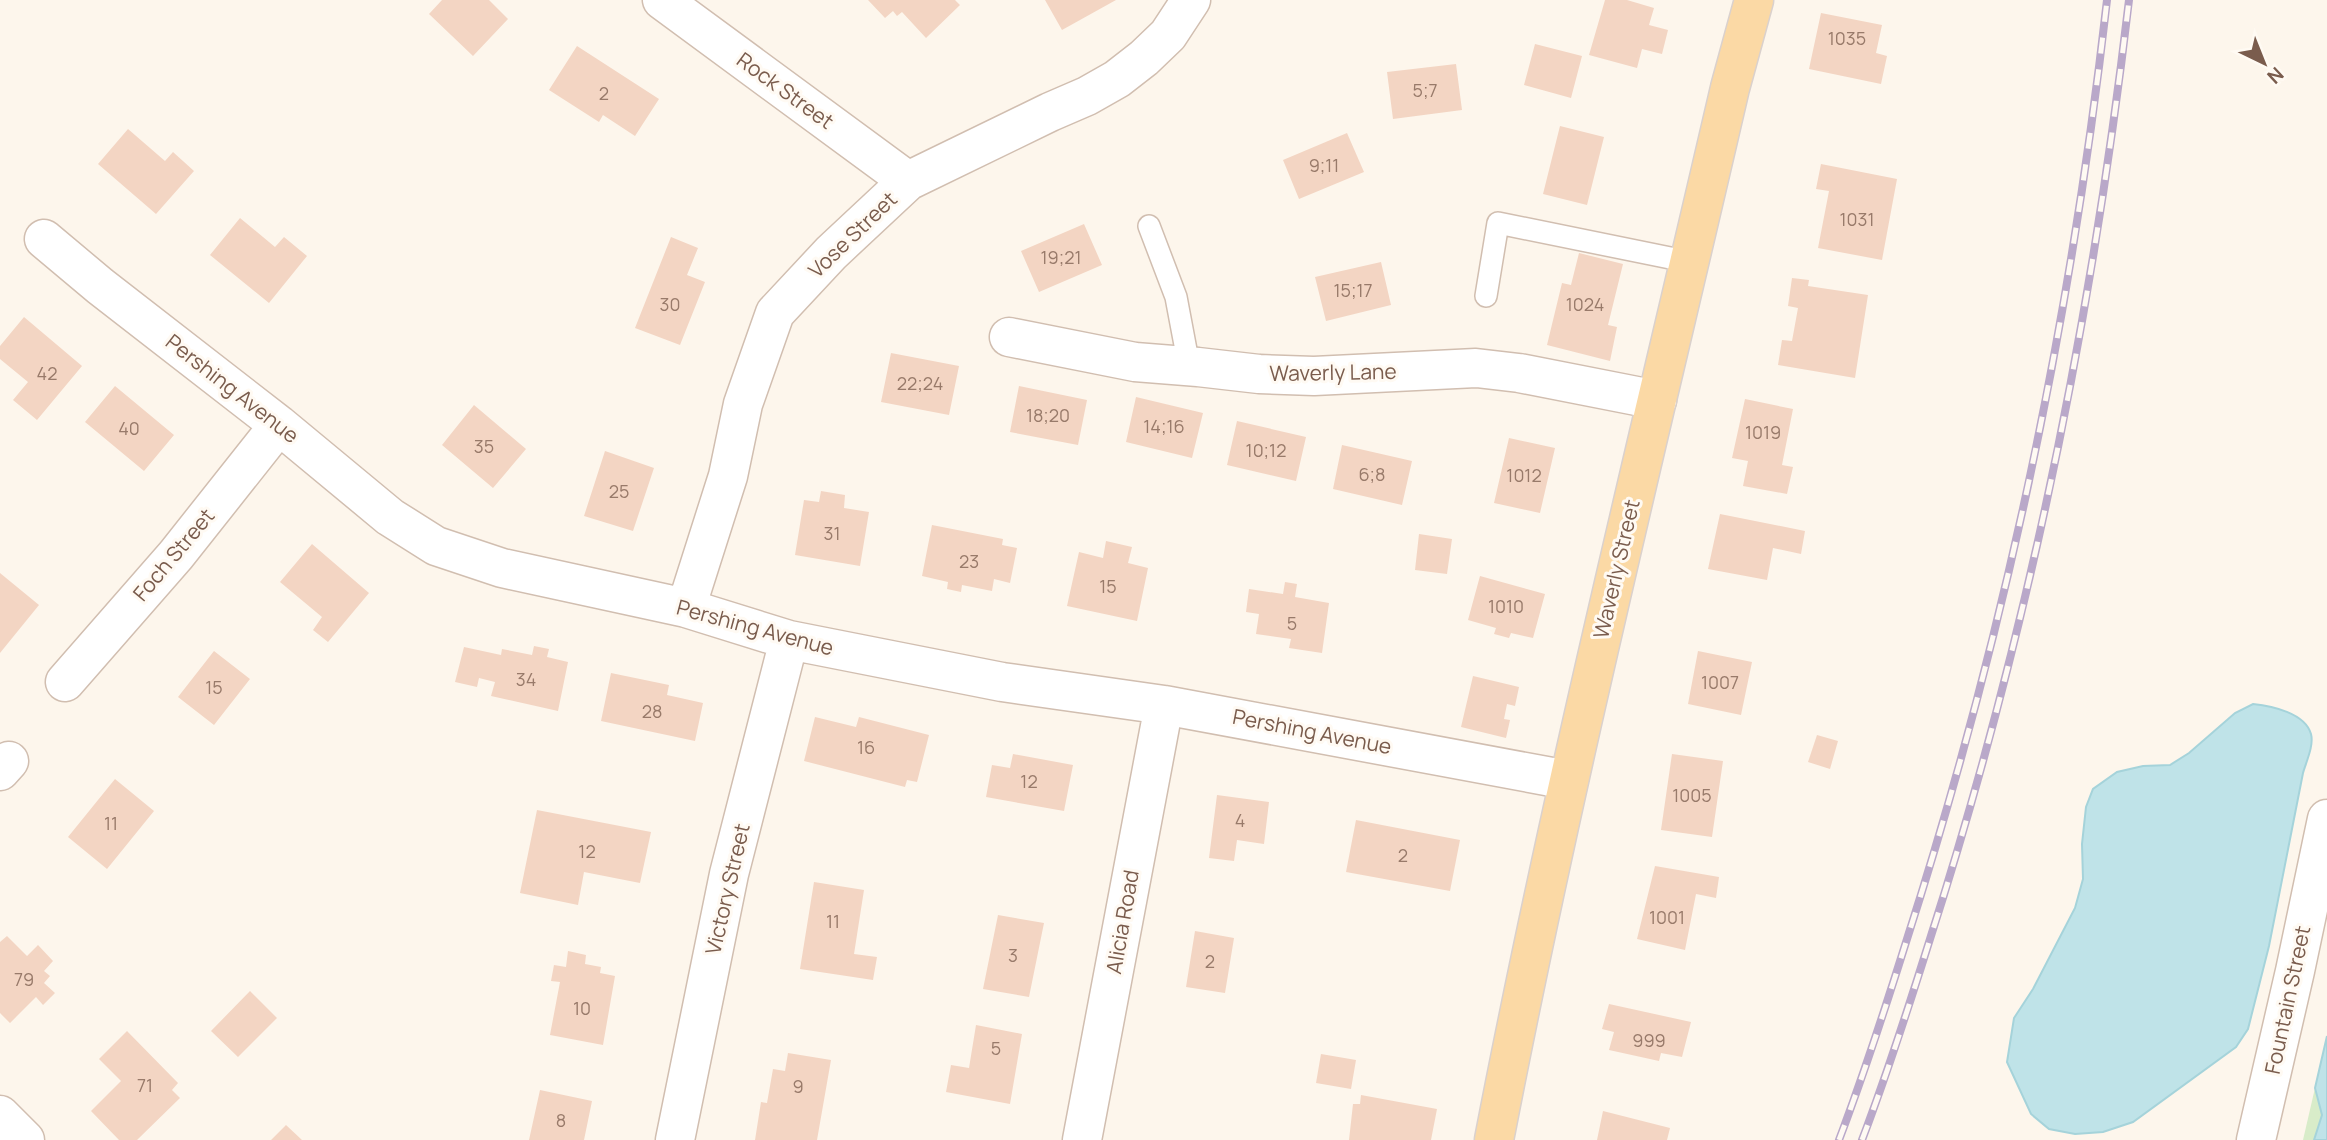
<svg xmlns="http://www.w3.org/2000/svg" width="2327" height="1140" font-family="Manrope,sans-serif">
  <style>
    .green { fill: #d8ecc9 }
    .water { fill: #bfe3e8; stroke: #a5d3da; stroke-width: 2 }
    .building { fill: #f3d5c3 }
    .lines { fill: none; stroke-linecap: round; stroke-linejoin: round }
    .service-casing { stroke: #d1beb0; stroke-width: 24 }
    .minor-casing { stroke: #d1beb0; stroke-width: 41 }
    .tertiary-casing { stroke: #d1beb0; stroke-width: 41 }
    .primary-casing { stroke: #dad1cd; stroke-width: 41 }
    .service { stroke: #fff; stroke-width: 21 }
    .minor { stroke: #fff; stroke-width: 38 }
    .tertiary { stroke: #fff; stroke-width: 38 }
    .primary { stroke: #fbd9a5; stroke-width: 38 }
    .rail-casing { stroke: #b9a8c9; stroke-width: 8 }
    .rail { stroke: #fffaf3; stroke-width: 5; stroke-dasharray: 16; stroke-linecap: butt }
    .labels { text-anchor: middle; stroke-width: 6; stroke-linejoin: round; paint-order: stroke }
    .number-label { font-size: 18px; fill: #987a6a }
    .street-label { font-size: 21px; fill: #7a5c4d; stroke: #fffaf3 }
  </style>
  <rect width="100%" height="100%" fill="#fdf6ec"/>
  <path class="green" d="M2327,1036V1140H2303Z"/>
  <path class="water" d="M2253,704C2272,706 2305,713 2311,734C2314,746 2306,762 2303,773L2269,946L2248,1029L2236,1047L2133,1122L2103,1132L2075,1134L2049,1129L2031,1114L2007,1062L2014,1018L2033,989L2075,908L2083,879L2082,844L2086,807L2093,789L2117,772L2143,766L2170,765L2189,753L2235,713Z
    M2327,1036V1140H2314L2322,1115L2315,1088Z"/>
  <path class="building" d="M442,0H489L508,19L473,56L429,14Z
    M868,0H955L960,5L926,38L902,12L897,16L893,11L885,18Z
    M1045,0H1116L1062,30Z
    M1605,0H1627L1654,8L1649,25L1668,30L1662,54L1642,49L1637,68L1589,55Z
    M1821,13L1882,25L1876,53L1887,56L1881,84L1809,69Z
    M1535,44L1582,56L1571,98L1524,85Z
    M577,46L659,99L635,136L603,115L599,122L549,90Z
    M1456,64L1462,110L1393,119L1387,72Z
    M1560,126L1604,137L1587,205L1543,194Z
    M128,129L165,161L173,152L194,171L156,214L98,164Z
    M1347,133L1364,172L1299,199L1283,160Z
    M1821,164L1897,179L1882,260L1818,248L1829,191L1816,189Z
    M240,218L275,247L284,237L307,256L269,303L210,255Z
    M1084,224L1102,265L1039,292L1021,251Z
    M671,237L698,248L687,275L705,282L680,345L635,328Z
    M1579,253L1623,264L1608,325L1617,327L1610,361L1547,345L1562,283L1571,285Z
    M1381,262L1391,305L1326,321L1315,277Z
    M1792,278L1809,280L1808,286L1868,295L1855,378L1778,365L1782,340L1792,341L1798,308L1788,306Z
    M24,317L82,366L37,420L13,400L28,382L0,359V346Z
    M891,353L959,366L949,415L881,402Z
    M115,386L174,435L144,471L85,422Z
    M1019,386L1087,400L1078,445L1010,432Z
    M1136,397L1203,413L1192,458L1126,442Z
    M1745,399L1793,409L1782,465L1793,467L1787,494L1743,486L1748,461L1732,458Z
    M474,405L526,449L493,488L442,445Z
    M1237,421L1306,437L1296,481L1227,465Z
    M1509,438L1555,448L1540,513L1494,503Z
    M1342,445L1412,461L1402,505L1333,489Z
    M605,451L654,468L633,531L584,516Z
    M821,491L845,495L844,508L869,512L860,566L795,555L804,500L819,502Z
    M1720,514L1805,531L1801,554L1773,548L1767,580L1708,569Z
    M932,525L1003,539L1002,545L1017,548L1010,583L994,579L992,591L962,585L961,592L947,589L948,582L922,576Z
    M1419,534L1452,539L1447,574L1415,570Z
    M1106,541L1132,547L1128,563L1148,568L1137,621L1067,606L1079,552L1103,558Z
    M312,544L369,593L328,642L313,630L322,617L280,582Z
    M0,573L39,605L0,653Z
    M1480,576L1545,594L1533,638L1511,633L1509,638L1494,634L1496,628L1468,620Z
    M1285,582L1297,584L1295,597L1329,603L1322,653L1289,648L1291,639L1256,634L1259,614L1246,612L1249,589L1283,594Z
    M534,646L549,649L547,657L568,662L558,711L491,696L495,682L479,678L477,687L455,682L464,647L501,655L502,649L532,655Z
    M214,651L250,679L214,725L178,697Z
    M1698,651L1752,662L1741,715L1688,704Z
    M611,673L669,685L667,695L703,703L695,741L601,721Z
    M1473,676L1519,687L1515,706L1507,704L1504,719L1510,720L1506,738L1461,727Z
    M815,717L856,727L859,717L929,735L917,782L907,780L905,787L804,761Z
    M1817,735L1838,741L1830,769L1808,762Z
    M1013,754L1073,765L1064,811L986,797L992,765L1010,768Z
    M1672,754L1723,761L1712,837L1661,830Z
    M115,779L154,811L107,869L68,837Z
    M1217,795L1269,802L1264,844L1237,840L1234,861L1209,858Z
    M537,810L651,832L640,883L584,872L578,905L520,893Z
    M1356,820L1460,840L1450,891L1346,872Z
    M1655,866L1719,877L1716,898L1696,894L1685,950L1637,939Z
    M814,882L864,890L854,954L877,957L873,980L800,969Z
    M998,915L1044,923L1029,997L983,989Z
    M1195,931L1234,938L1225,993L1186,987Z
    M7,936L27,956L38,945L53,961L44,971L50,976L44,983L55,993L43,1005L36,997L10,1023L0,1013V942Z
    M568,951L586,955L585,964L601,967L600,973L615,976L603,1045L550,1035L560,982L551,981L554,965L566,967Z
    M250,991L277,1018L238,1057L211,1031Z
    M1609,1004L1691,1022L1682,1057L1661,1053L1659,1061L1609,1050L1614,1032L1602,1029Z
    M976,1025L1022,1034L1010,1104L946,1092L951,1065L969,1068Z
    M127,1031L178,1083L172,1090L180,1098L137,1140H119L91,1111L121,1081L99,1059Z
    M788,1053L831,1060L817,1140H755L761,1102L767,1103L773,1069L785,1071Z
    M1321,1054L1356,1060L1351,1089L1316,1083Z
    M540,1090L592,1101L584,1140H529Z
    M1361,1095L1437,1109L1431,1140H1349L1353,1104H1360Z
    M1603,1111L1670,1128L1667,1140H1597Z
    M286,1125L302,1140H271Z"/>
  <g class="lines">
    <defs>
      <path id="service" d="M1149,226L1176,297L1189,366
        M1486,296L1498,223L1690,262"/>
      <path id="minor" d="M662,0L908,181
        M44,239L100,286L279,425L390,517L436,546L502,568L686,608L789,640L1002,682L1164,705L1568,780
        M1009,337L1135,362L1198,367L1259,374L1314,376L1476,368L1519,373L1657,400
        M686,608L728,476L743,404L775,313L831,253L908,181L1050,112L1087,96L1117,79L1144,58L1168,35L1191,0
        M65,682L176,555L279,425
        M0,771L9,761
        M0,1115L25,1140
        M675,1140L729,874L789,640
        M1082,1140L1164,705"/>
      <path id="tertiary" d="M2256,1140L2295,971L2327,819"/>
      <path id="primary" d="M1494,1140C1562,787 1649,438 1730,88L1754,0"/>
    </defs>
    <use href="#service" class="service-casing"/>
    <use href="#minor" class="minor-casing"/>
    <use href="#tertiary" class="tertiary-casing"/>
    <use href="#primary" class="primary-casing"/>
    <use href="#service" class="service"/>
    <use href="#minor" class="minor"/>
    <use href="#tertiary" class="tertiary"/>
    <use href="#primary" class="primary"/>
    <defs>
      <path id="rail" d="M1839,1140C1864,1074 1886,1006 1907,939C2005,634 2071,319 2107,0
        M1862,1140C1887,1074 1909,1006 1930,939C2028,634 2092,318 2129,0"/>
    </defs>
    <use href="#rail" class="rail-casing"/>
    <use href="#rail" class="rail"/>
  </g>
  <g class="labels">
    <g class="number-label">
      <text x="1847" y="45">1035</text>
      <text x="1425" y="97">5;7</text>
      <text x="604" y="100">2</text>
      <text x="1324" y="172">9;11</text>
      <text x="1857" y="226">1031</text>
      <text x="1061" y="264">19;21</text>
      <text x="1353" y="297">15;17</text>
      <text x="670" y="311">30</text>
      <text x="1585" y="311">1024</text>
      <text x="47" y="380">42</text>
      <text x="920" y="390">22;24</text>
      <text x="1048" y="422">18;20</text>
      <text x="1164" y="433">14;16</text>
      <text x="129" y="435">40</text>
      <text x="1763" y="439">1019</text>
      <text x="484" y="453">35</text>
      <text x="1266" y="457">10;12</text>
      <text x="1372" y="481">6;8</text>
      <text x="1524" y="482">1012</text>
      <text x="619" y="498">25</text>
      <text x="832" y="540">31</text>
      <text x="969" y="568">23</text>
      <text x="1108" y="593">15</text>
      <text x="1506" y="613">1010</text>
      <text x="1292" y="630">5</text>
      <text x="526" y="686">34</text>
      <text x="1720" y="689">1007</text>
      <text x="214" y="694">15</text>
      <text x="652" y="718">28</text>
      <text x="866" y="754">16</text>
      <text x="1029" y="788">12</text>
      <text x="1692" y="802">1005</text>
      <text x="1240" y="827">4</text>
      <text x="111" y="830">11</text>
      <text x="587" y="858">12</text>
      <text x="1403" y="862">2</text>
      <text x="1667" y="924">1001</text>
      <text x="833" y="928">11</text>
      <text x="1013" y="962">3</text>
      <text x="1210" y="968">2</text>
      <text x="24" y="986">79</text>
      <text x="582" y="1015">10</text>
      <text x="1649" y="1047">999</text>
      <text x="996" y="1055">5</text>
      <text x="145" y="1092">71</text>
      <text x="798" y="1093">9</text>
      <text x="561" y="1127">8</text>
    </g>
    <g class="street-label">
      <text transform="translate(785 91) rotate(36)" y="7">Rock Street</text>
      <text transform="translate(853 235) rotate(-44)" y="7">Vose Street</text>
      <text transform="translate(1333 373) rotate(-1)" y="7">Waverly Lane</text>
      <text transform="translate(232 389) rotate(38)" y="7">Pershing Avenue</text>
      <text transform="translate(174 555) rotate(-50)" y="7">Foch Street</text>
      <text transform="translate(1617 569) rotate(-77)" y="7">Waverly Street</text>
      <text transform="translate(755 628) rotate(15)" y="7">Pershing Avenue</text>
      <text transform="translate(1312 732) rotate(11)" y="7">Pershing Avenue</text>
      <text transform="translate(728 889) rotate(-77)" y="7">Victory Street</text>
      <text transform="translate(1123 922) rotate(-80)" y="7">Alicia Road</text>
      <text transform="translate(2288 1000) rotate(-78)" y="7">Fountain Street</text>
    </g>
  </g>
  <g transform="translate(2264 63) rotate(137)" stroke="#fffaf3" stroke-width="5" paint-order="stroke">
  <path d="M0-5L12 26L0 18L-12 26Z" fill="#7a5c4d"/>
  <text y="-10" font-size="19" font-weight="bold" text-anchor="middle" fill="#7a5c4d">N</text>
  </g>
</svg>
